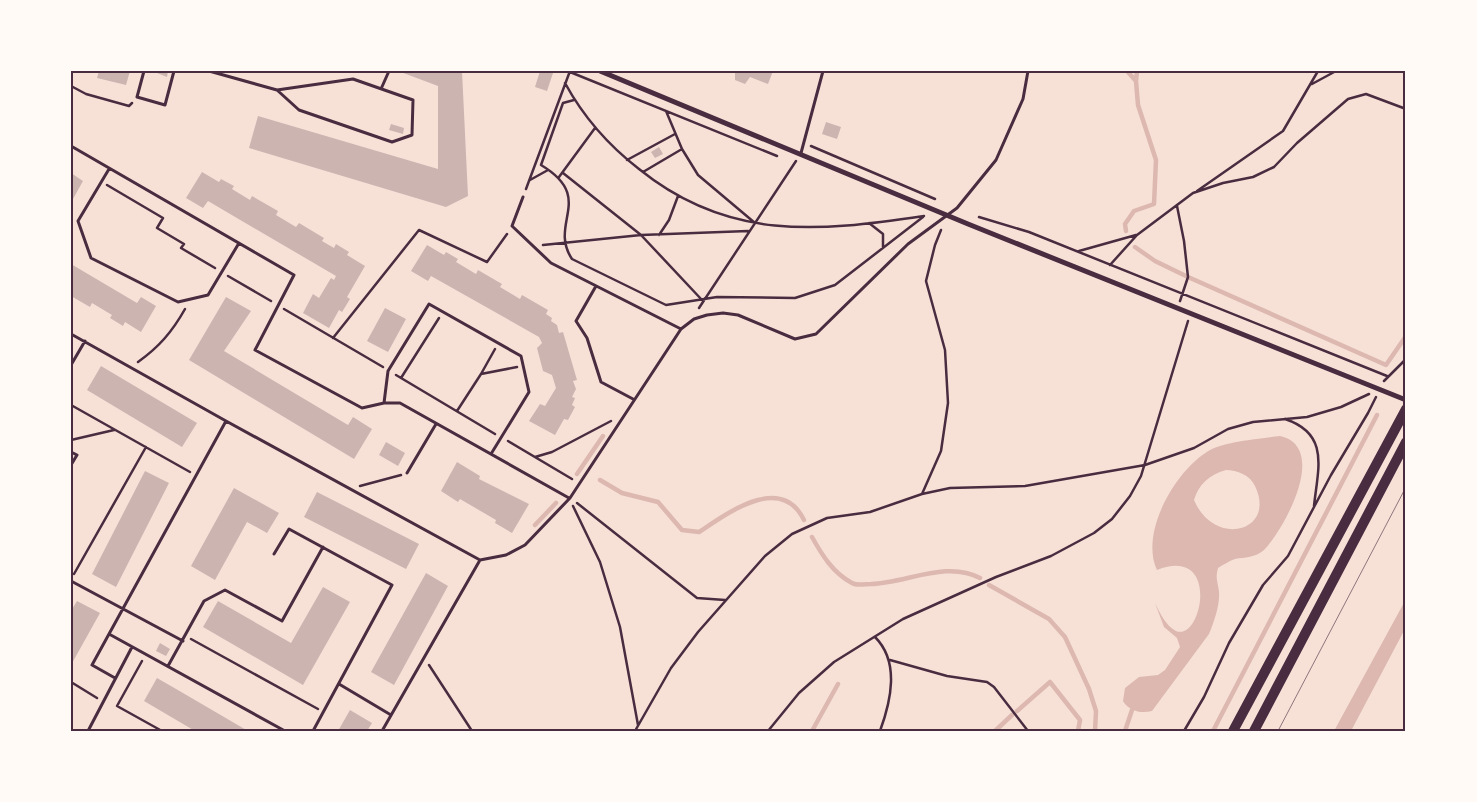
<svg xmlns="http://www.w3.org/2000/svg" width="1477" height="802" font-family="'PT Sans',sans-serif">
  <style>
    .water { fill: #dcb8b0; fill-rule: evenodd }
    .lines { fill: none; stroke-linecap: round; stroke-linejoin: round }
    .stream { stroke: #dcb8b0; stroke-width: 4.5 }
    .building { fill: #ccb4b1 }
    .path { stroke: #4a2c40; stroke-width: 2.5 }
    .service { stroke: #4a2c40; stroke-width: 3 }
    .minor { stroke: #4a2c40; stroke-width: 5 }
    .primary { stroke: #4a2c40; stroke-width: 10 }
    .tram { stroke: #8f747c; stroke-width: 1 }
    .neatline { fill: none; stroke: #4a2c40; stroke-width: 2 }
  </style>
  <rect width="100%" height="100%" fill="#f7e1d7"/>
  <path class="water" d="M1280,436C1329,447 1285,528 1264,550C1255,558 1245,557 1235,559C1229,561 1223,565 1218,568C1215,579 1218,582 1219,592C1220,605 1214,622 1209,634L1152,711C1141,714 1129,711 1123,701L1125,688L1139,677L1158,675L1165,670L1180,647L1177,638L1164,627L1155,603C1160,613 1166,626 1176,631C1202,642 1221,545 1157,570C1139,532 1177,467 1212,449C1225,442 1264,438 1280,436ZM1226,470C1237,470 1250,475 1255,486C1277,532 1214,548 1194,500C1199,484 1209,475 1226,470Z
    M1406,599V627L1351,731H1334Z"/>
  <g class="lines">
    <path class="stream" d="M1136,81L1137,71
      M1126,231L1125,224L1134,211L1154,204L1156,160L1138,105L1136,81L1127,71
      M1135,247L1155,261L1188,277L1386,365L1406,336
      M577,474L603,436
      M600,480L622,493L658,502L682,530L699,532C728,513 781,473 804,520
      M535,525L556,503
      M812,537C822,555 833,573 852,583C857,586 865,584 871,584C906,583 947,560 980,578
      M989,585L1049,619L1065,637L1089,689L1096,711L1095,731
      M1017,711L1050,682L1080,720L1078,731
      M812,731L838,684
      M995,731L1012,715
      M1125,731L1132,710
      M1213,731L1377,415"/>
  </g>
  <path class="building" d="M99,71H130L126,85L97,78Z
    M152,71H168L167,77Z
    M398,71H462L468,196L446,207L249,148L258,116L438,169V86Z
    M540,71L553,73L547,91L535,87Z
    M735,71H773L768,84L750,77L745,84L735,80Z
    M826,122L841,127L837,139L822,134Z
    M391,124L404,128L403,134L389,130Z
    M659,147L663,154L655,158L651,152Z
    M202,172L219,182L221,179L234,186L232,189L250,200L252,196L278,211L276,215L296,227L299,223L324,238L322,241L334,248L336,244L349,252L347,255L365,266L347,297L350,299L342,312L339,310L329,328L303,313L313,294L319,298L331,278L334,280L336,276L208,201L203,208L186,198Z
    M71,173L83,181L73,199L71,197Z
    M427,245L444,255L446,252L458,259L456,262L476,274L478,270L502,284L500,287L520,299L522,295L548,310L546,314L552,318L551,321L557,325L559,333L563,332L577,380L573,381L576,389L572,397L575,398L572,405L575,407L568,420L564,419L555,435L529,421L540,404L545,406L556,388L552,375L543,371L537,348L542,343L539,337L431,276L428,281L411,271Z
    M71,264L137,303L141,297L156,306L141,332L125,322L123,326L110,318L112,315L92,303L90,307L71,296Z
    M226,297L251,311L224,351L348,425L353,417L372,429L354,459L189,360Z
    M385,308L406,319L388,352L367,341Z
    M101,366L197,423L182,447L87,390Z
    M386,442L405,453L398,466L379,455Z
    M457,462L480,476L479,479L529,504L512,533L495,523L496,520L460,499L458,502L441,491Z
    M145,471L169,483L116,587L92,574Z
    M234,488L279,513L267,533L247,522L215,580L191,566Z
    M317,492L419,544L406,569L304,517Z
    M426,573L448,586L394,685L371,672Z
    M323,587L350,602L303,685L203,627L218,601L291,643Z
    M77,601L100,613L71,665V611Z
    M160,643L170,649L166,656L156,651Z
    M157,678L183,693L248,731H195L144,701Z
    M350,710L372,723L367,731H338Z"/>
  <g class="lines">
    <path class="path" d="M570,72L777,156
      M565,83C584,118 608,145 639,169C728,241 817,232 924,216
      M1312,84L1336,71
      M71,86L86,94L129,106L132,103
      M574,100L563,103L541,165C596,198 548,223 572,259L666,305L717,297L795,298L835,285L923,217
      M666,111L682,149L698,175L755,223
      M811,146L935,199
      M627,160L675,134
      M643,172L682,149
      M563,173L641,235L702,300
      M559,177L595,128
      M530,180L548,170
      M107,185L163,218L157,228L184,244L181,248L215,268
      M526,189L570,71
      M1197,191L1283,131L1318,71
      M1177,206L1184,241L1188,277L1180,301
      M979,217L1029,232L1387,376
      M869,223L883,234V248
      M659,235L669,220L678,196
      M543,245L641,235L748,231
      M1079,251L1136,235
      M1110,265L1137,235L1193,193L1223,183L1253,177L1274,167L1297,143L1348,99L1366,94L1406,109
      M228,276L271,301
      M699,308L796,161
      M284,309L383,367
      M333,338L419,230L487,262L507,234
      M138,362C159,347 172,332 185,309
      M481,374L495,349
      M396,375L495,434
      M401,378L439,318
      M1384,381L1406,359
      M71,405L190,472
      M457,411L481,374L517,367
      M1285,419C1330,434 1318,468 1314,506
      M71,440L114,430
      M508,441L572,479
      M535,457L552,452L611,421
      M360,486L401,475
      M922,494L941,451L948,403L945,350L926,281L935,245L941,230
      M577,503L697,598L725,600
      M573,506L600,562L620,627L638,725
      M74,574L146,447
      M875,637C900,662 891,701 880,731
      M191,639L318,709
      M890,660L947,676L987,682L994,687L1028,731
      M142,661L117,706L162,731
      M429,665L472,731
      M71,682L97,698
      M635,731L671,668L698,632L765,556L792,534L827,518L870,512L922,494L950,488L1025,486L1145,465L1194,448L1228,429L1253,422L1307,417L1341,407L1369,394
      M768,731L799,693L834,662L903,619L996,577L1051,556L1094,533L1112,519L1130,496L1141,476L1188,321
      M1184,731L1204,697L1229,643L1263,585L1288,556L1331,475L1368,413L1376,397"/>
    <path class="service" d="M144,71L137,97L165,105L174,71
      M209,71L277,90
      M353,79L413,100L412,135L392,142L299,110L277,90Z
      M381,89L389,71
      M71,146L294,275L255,350L362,408L384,403H400L569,498
      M801,153L823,71
      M109,169L78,221L91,258L178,302L208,295L239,243
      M523,197L512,226L551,263L681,329
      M596,286L576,321L587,338L601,382L633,399
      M71,334L226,421L480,560L506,555L525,545L570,498L681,329L694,319L707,315L723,313L738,315L795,339L816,334L908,244L957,208L996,160L1023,99L1028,71
      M71,365L85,341
      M384,403L388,371L429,304L521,356L529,392L491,454
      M71,452L77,455L71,465
      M407,473L436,424
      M274,554L289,529L392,585L313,731
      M71,581L183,641
      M109,634L226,421
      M168,666L204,601L225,590L282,621L323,547
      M115,678L92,665L109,634L285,731
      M339,684L391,715
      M88,731L132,647
      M382,731L480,560"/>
    <path class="minor" d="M600,71L968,224L1406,400"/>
    <path class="primary" d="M1233,731L1406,409
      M1254,731L1406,442"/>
    <path class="tram" d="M1278,731L1406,487"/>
  </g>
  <rect width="1477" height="802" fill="none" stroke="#fffaf5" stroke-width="145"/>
  <rect x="72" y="72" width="1332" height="658" class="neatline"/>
</svg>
